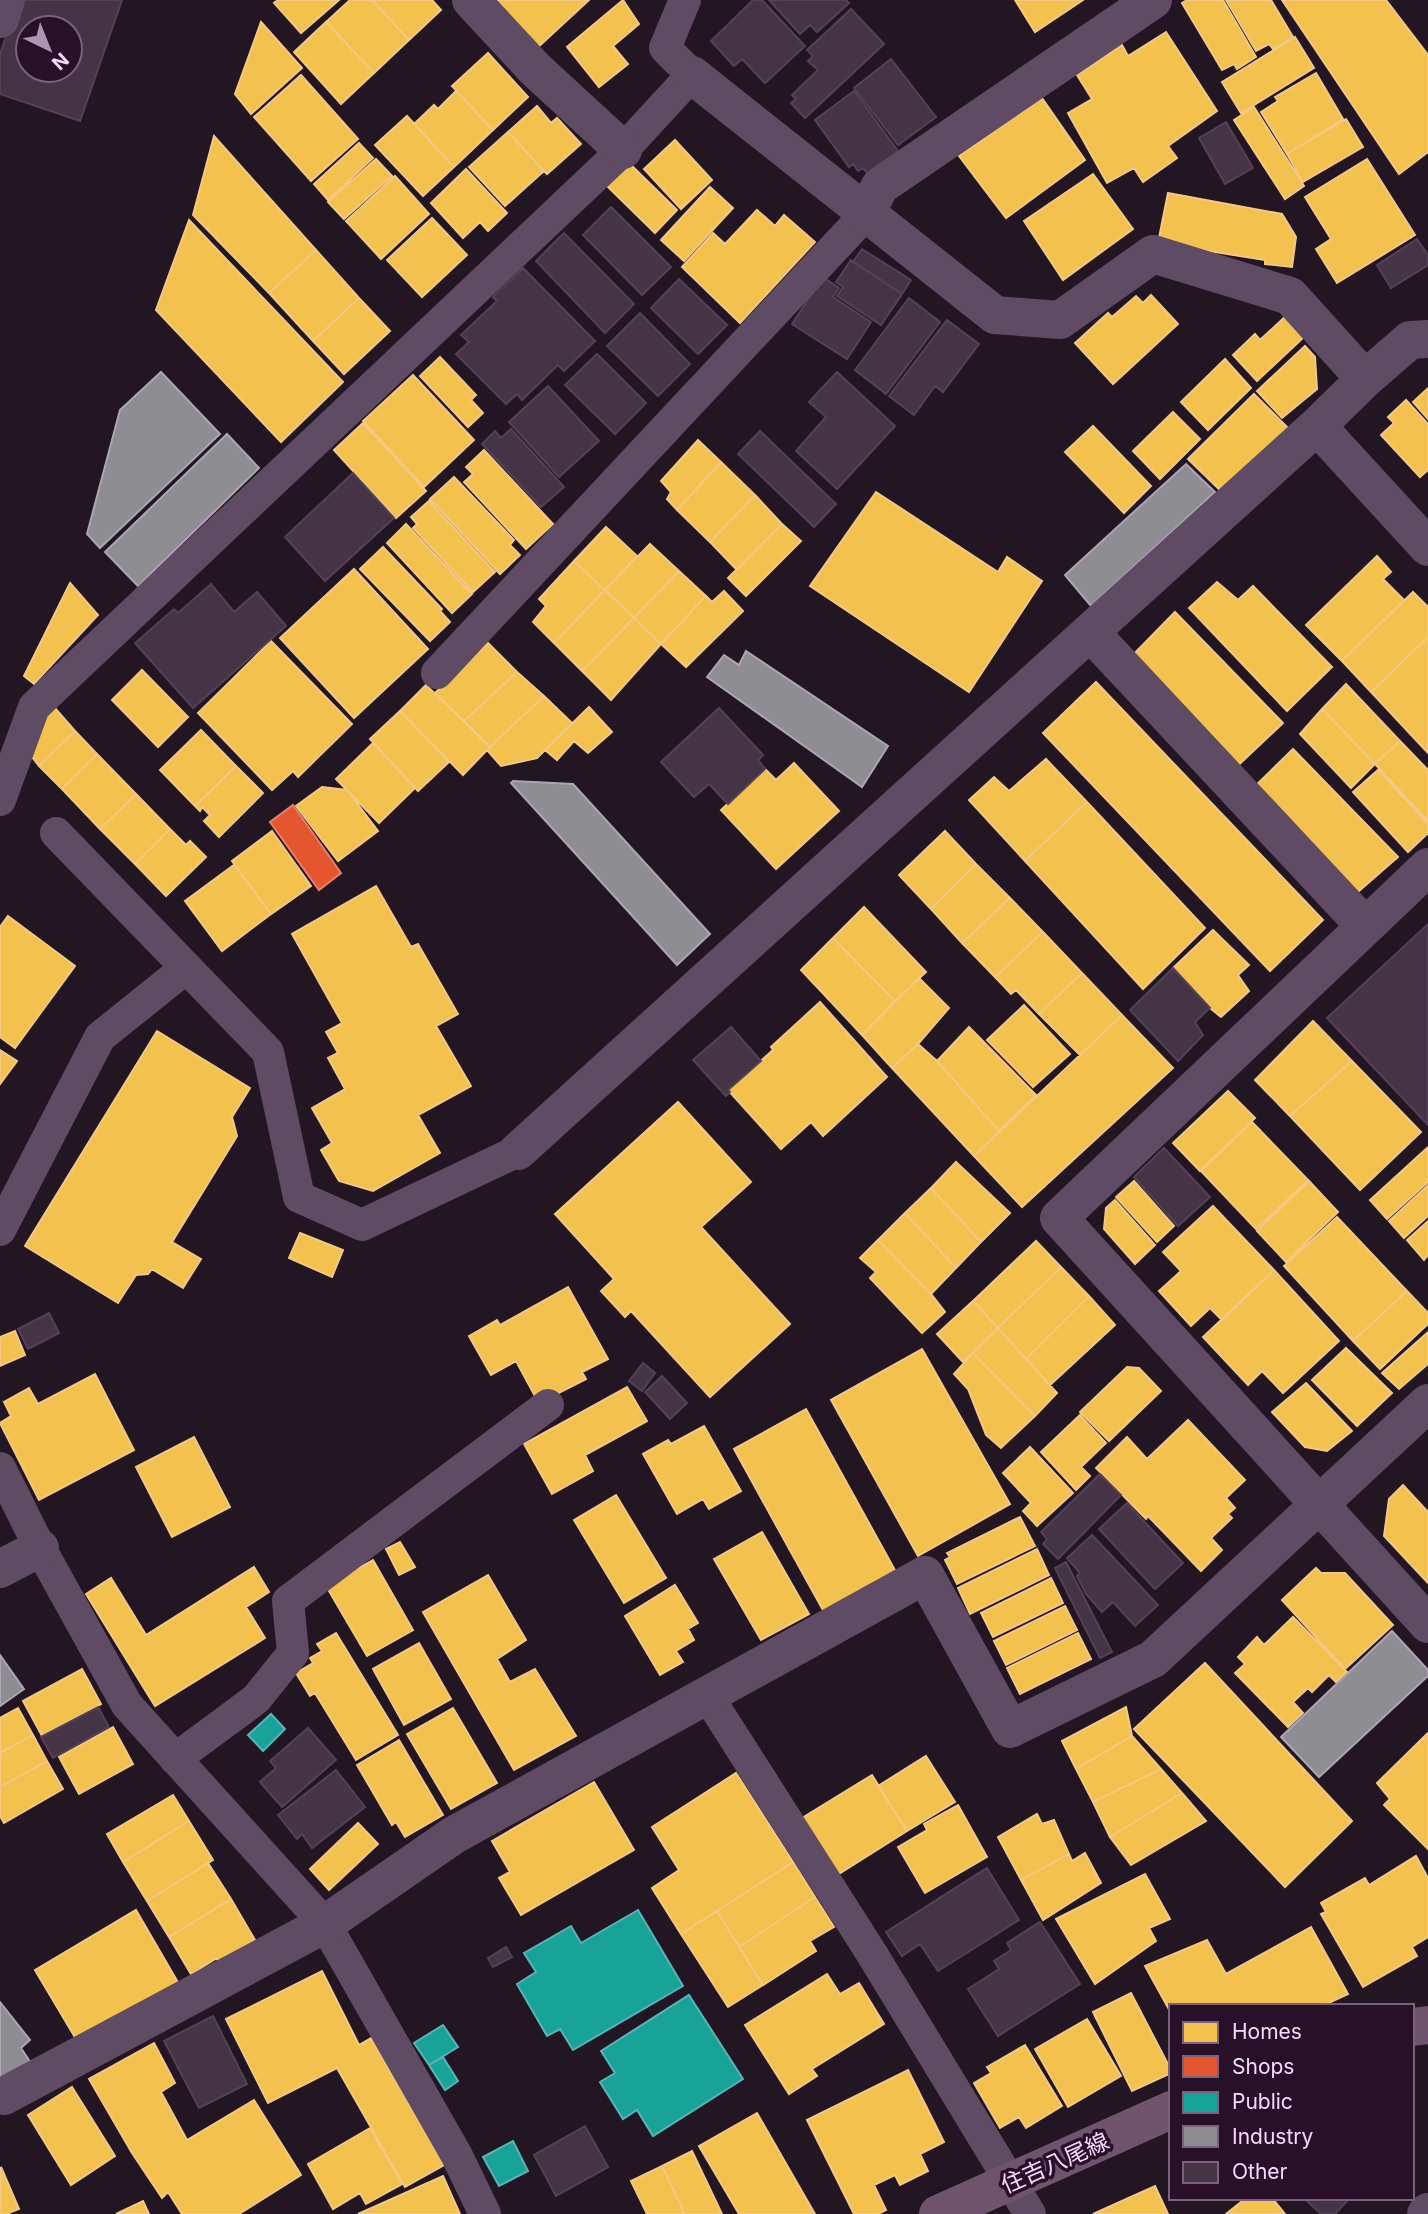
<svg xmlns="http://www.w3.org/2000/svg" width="1428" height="2214" font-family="Inter,'Noto Sans JP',sans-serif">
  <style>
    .homes { fill: #f2c14e; stroke: #f5c883; stroke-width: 2 }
    .shops { fill: #e4572e; stroke: #eb7e6d; stroke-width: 2 }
    .public { fill: #17a398; stroke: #5bb3b7; stroke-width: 2 }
    .industry { fill: #8d8d92; stroke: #aea4b3; stroke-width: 2 }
    .building { fill: #443445; stroke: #554157; stroke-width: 2; fill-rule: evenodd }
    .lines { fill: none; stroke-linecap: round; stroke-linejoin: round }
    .service { stroke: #5f4c64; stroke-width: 32 }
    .minor { stroke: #5f4c64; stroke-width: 38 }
    .tertiary { stroke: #5f4c64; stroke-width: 38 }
    .primary { stroke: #70536c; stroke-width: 38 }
    .labels { text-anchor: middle; stroke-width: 7; stroke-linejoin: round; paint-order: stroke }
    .street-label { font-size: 23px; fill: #fbd8ff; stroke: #281029 }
  </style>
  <rect width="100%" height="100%" fill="#231623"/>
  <path class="homes" d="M278,0H339L301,33L274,3Z
    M350,0H372L409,40L374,73L326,22Z
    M372,0H432L441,10L409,40Z
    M494,0H589L537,48Z
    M623,0L639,24L613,46L628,64L599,87L567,47Z
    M1015,0H1083L1035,32Z
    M1187,0H1223L1256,57L1237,69L1234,64L1222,70L1182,3Z
    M1226,0H1271L1293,37L1273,49L1269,44L1256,51Z
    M1282,0H1386L1428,55V152L1399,174Z
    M261,22L302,68L251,114L235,94Z
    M326,22L374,73L341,104L294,52Z
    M1166,32L1217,111L1168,146L1177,158L1143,182L1134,168L1107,183L1068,113L1092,99L1077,75L1122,45L1128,56Z
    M1295,37L1314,68L1241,113L1222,82Z
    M488,53L528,97L493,130L452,86Z
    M1316,73L1343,119L1287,154L1261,112L1278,101L1275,97Z
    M301,75L358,139L311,181L254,117Z
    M456,91L493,130L454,167L414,124L434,105L438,109Z
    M1042,98L1085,160L1006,218L959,156Z
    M537,106L551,123L557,118L581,144L547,174L508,132Z
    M1254,107L1304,186L1285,199L1234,120Z
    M407,116L454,167L423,196L375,145Z
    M1346,119L1363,147L1303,182L1287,154Z
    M508,132L544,171L505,206L469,167Z
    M214,136L316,250L269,293L193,215Z
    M675,140L712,180L681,209L644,169Z
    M359,143L373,158L328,200L314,184Z
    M376,159L392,176L344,219L328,202Z
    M1367,159L1415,235L1337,283L1316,249L1331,239L1305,197Z
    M629,163L677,210L655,233L607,186Z
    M466,169L507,213L488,231L480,222L463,238L431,203Z
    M1093,174L1133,229L1063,280L1024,221Z
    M395,176L429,214L381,259L346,221Z
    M710,187L733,208L684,261L661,240Z
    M1168,193L1282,214L1296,237L1292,267L1265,264V260L1158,243Z
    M757,210L775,226L784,215L815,242L740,323L682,267L713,233L725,244Z
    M432,218L467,255L422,297L387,260Z
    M189,220L343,382L281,442L156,310Z
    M316,250L359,298L313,341L269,293Z
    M1151,295L1178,324L1113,384L1075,343L1108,313L1112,317L1136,296L1143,303Z
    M359,298L390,331L344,374L313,341Z
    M1286,316L1305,336L1257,381L1233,355L1255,334L1260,340Z
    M1305,346L1315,357L1317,389L1282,418L1257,391Z
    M440,357L476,395L471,400L483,413L468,427L420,376Z
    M1225,359L1251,388L1208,430L1181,402Z
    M413,375L474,440L424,487L363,421Z
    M1428,388V419L1413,402Z
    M1254,394L1289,429L1223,493L1188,459Z
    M1406,400L1428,424V470L1420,477L1381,435L1394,423L1388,417Z
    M1173,412L1200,439L1160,479L1133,451Z
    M363,423L426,491L396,518L334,450Z
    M1093,426L1151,486L1124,513L1065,452Z
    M698,440L721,462L677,510L667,499L671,492L661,481Z
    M484,450L553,524L526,549L464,482L473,474L466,467Z
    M721,462L755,495L710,542L677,510Z
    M454,477L514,540L510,545L520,555L500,574L430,499Z
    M876,492L998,572L1007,557L1042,581L969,692L810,586Z
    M755,495L782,524L737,570L710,542Z
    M429,501L495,572L473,592L413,528L417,524L411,517Z
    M406,524L472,594L452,613L387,543Z
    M782,524L801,541L746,596L728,578Z
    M606,527L637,556L605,590L574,561Z
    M650,544L679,571L634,618L605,590Z
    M383,547L442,609L440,611L450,622L430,641L360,569Z
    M1377,556L1391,572L1383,579L1404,600L1342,661L1306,625Z
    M574,561L605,590L554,643L533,622L546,606L539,599Z
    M354,569L428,649L354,718L280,638Z
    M679,571L706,596L661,644L634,618Z
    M1217,582L1238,600L1253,586L1332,667L1287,711L1189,608Z
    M70,583L98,615L34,684L24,676Z
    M605,590L634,618L582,671L554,643Z
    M724,591L743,611L686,667L661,644L706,596L712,602Z
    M1413,592L1428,607V637L1371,692L1342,661Z
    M1175,612L1283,723L1230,773L1125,663Z
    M634,618L661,644L611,700L582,671Z
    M1428,637V753L1371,692Z
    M271,641L352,724L298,777L293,771L272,790L198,713Z
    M488,643L517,672L464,721L435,693Z
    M142,670L188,717L158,747L112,700Z
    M517,672L544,696L490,747L464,721Z
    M1096,682L1323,920L1270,971L1043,733Z
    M1346,684L1400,741L1375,764L1322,709Z
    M426,685L490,747L463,775L400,711Z
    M544,696L572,723L537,758L501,766L487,750Z
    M54,707L75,731L39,766L29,753L38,723Z
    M589,707L612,732L588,753L574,741L557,760L545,750Z
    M1322,709L1375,764L1351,788L1300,734Z
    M400,711L449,762L418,791L370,739Z
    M201,730L236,766L195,806L160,770Z
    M75,731L97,754L62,789L39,766Z
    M1400,741L1428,770V821L1375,764Z
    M373,743L415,788L379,823L336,779Z
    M1293,749L1398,857L1359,891H1341L1248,793Z
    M97,754L136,794L100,829L62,789Z
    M1046,759L1087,802L1025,861L969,800L994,777L1009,791Z
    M794,763L839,811L776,869L721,810L765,769L776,780Z
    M236,766L263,793L219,837L204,821L210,815L202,807L200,811L195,806Z
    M1378,770L1428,824V833L1408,852L1353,792Z
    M322,787L347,790L378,831L338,861L296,806Z
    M136,794L170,829L135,864L100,829Z
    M1087,802L1205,928L1143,989L1025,861Z
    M170,829L186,845L190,841L206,857L166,896L135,864Z
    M272,831L311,886L271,914L232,861Z
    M945,831L976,864L931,909L899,875Z
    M976,864L1010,898L962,943L931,909Z
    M234,865L271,914L222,951L185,901Z
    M376,886L411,947L418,944L458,1014L436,1026L471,1086L418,1115L440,1153L373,1191L339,1181L321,1150L332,1143L312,1108L345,1089L328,1058L338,1053L326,1032L342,1023L292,934Z
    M1010,898L1043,932L995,977L962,943Z
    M864,907L926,972L895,1001L833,938Z
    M8,916L75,966L15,1048L0,1037V927Z
    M1213,930L1249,965L1238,975L1249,991L1221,1017L1210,1008L1173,968Z
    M1043,932L1082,973L1039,1014L1016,990L1011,994L995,977Z
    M833,938L895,1001L862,1035L801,970Z
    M1082,973L1122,1015L1080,1055L1039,1014Z
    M919,978L949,1008L918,1044L892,1068L862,1035Z
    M820,1002L887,1077L823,1136L811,1122L781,1149L728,1090L773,1050L771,1047Z
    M1024,1005L1070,1054L1033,1087L987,1040Z
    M1122,1015L1173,1068L1022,1207L974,1156Z
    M1313,1021L1352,1061L1290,1116L1255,1080Z
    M969,1027L1036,1095L999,1131L937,1061Z
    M157,1031L250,1088L232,1117L237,1136L172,1242L201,1259L183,1288L152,1269L148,1274L136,1275L118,1303L25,1246Z
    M918,1044L937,1061L999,1131L974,1156L892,1068Z
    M0,1050L17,1061L0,1084Z
    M1352,1061L1421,1132L1360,1190L1290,1116Z
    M1228,1091L1255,1118L1200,1171L1173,1143Z
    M678,1102L751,1182L701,1227L790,1324L710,1397L631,1311L625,1317L601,1291L614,1279L555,1214Z
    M1252,1122L1308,1180L1256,1229L1201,1171Z
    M1428,1147V1182L1387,1219L1370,1200Z
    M956,1162L1010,1213L981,1242L931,1188Z
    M1134,1181L1174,1226L1157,1242L1116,1197Z
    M1309,1181L1338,1212L1286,1262L1257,1231Z
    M1428,1185V1216L1404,1238L1389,1221Z
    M931,1188L981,1242L956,1268L905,1213Z
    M1115,1200L1155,1245L1135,1264L1104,1229L1106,1208Z
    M1213,1206L1274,1270L1222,1320L1210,1308L1191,1326L1159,1291L1181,1271L1163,1252Z
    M905,1213L956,1268L931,1294L878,1240Z
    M1337,1217L1407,1291L1353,1341L1284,1266Z
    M1428,1221V1255L1424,1260L1407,1240Z
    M300,1233L343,1250L332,1277L289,1258Z
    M878,1240L931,1294L945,1312L922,1333L870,1278L876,1272L860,1258Z
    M1036,1241L1061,1267L998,1328L973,1301Z
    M1061,1267L1089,1296L1026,1359L998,1328Z
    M1274,1270L1339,1341L1283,1393L1262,1371L1248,1385L1203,1337Z
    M568,1287L608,1359L582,1372L586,1379L551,1397L547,1389L535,1396L516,1361L491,1375L469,1336L497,1320L500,1325Z
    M1407,1291L1428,1313V1324L1380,1369L1353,1341Z
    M1089,1296L1115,1325L1050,1385L1026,1359Z
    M973,1301L998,1328L963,1362L937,1334Z
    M998,1328L1057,1393L1035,1416L973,1353Z
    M15,1331L25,1355L0,1366V1337Z
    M1428,1332V1364L1399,1389L1382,1373Z
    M1346,1348L1392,1393L1357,1426L1312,1380Z
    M922,1349L1010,1504L918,1556L831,1400Z
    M973,1353L1035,1416L1001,1448L986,1435L968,1389L954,1374Z
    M1127,1367L1139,1368L1161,1391L1109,1441L1080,1412Z
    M95,1374L134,1450L39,1500L0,1423L11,1416L4,1402L29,1388L38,1404Z
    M1306,1383L1352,1431L1327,1451L1305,1447L1272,1412Z
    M627,1387L647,1421L585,1455L593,1471L552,1494L524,1444Z
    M806,1409L896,1572L824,1612L734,1449Z
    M1080,1415L1106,1443L1081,1467L1090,1476L1076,1490L1041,1452Z
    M1188,1420L1245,1480L1226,1498L1235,1508L1228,1514L1232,1518L1211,1538L1222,1550L1201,1571L1148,1516L1146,1519L1096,1468L1127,1437L1147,1459Z
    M704,1426L741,1491L709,1509L703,1499L677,1514L643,1454L668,1440L671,1444Z
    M194,1437L230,1507L172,1537L136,1467Z
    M1030,1447L1073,1493L1037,1526L1023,1511L1031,1503L1003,1473Z
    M1403,1485L1428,1512V1583L1384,1536L1389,1499Z
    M616,1495L666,1578L624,1603L574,1520Z
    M1020,1517L1035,1546L957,1584L945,1560L950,1557L947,1553Z
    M762,1532L809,1614L761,1640L714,1559Z
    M400,1542L415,1567L399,1575L386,1549Z
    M1037,1549L1049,1575L970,1614L958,1588Z
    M373,1560L413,1630L367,1656L326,1586Z
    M254,1567L269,1592L246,1607L265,1638L155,1706L86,1594L111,1578L146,1635Z
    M1316,1568L1321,1573H1345L1393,1625L1345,1669L1282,1600Z
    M488,1575L526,1640L497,1659L510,1682L535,1669L576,1736L514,1770L423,1612Z
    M1051,1578L1063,1603L993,1637L981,1613Z
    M675,1585L698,1623L688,1629L694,1640L676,1651L683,1662L660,1675L625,1616Z
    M1065,1606L1077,1630L1006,1665L994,1641Z
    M1293,1617L1347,1672L1336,1682L1329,1675L1312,1692L1308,1688L1293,1702L1303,1713L1288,1727L1235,1673L1245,1664L1238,1657L1257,1637L1264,1645Z
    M336,1633L398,1735L356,1760L315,1693L310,1696L296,1673L313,1663L310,1658L322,1651L317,1644Z
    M1078,1633L1091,1659L1020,1694L1007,1668Z
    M419,1643L451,1699L404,1725L373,1669Z
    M1205,1663L1352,1821L1285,1887L1134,1729Z
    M82,1669L101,1704L42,1736L23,1701Z
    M1126,1707L1132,1736L1076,1769L1062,1741Z
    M18,1708L33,1735L0,1753V1718Z
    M453,1708L497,1783L451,1809L407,1734Z
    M113,1727L133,1764L79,1794L59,1757Z
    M1428,1733V1849L1384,1805L1390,1799L1377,1783Z
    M33,1735L47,1761L0,1787V1753Z
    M1132,1736L1161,1769L1093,1802L1076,1769Z
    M399,1740L443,1815L405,1837L396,1822L392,1825L357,1765Z
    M926,1756L955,1802L907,1831L878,1786Z
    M47,1761L63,1789L4,1823L0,1816V1787Z
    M1161,1769L1182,1793L1110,1837L1093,1802Z
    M736,1773L793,1862L681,1934L652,1888L679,1870L652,1827Z
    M872,1775L907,1831L837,1875L802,1818Z
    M594,1782L634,1850L521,1915L499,1878L510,1872L492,1841Z
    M1182,1793L1206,1821L1131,1865L1110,1837Z
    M173,1795L189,1821L123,1862L107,1834Z
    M958,1805L987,1857L925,1893L898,1847L927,1830L924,1824Z
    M1037,1814L1042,1824L1054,1820L1069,1854L1021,1880L998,1837Z
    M189,1821L213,1860L147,1901L123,1862Z
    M358,1823L378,1844L329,1890L310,1869Z
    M1085,1853L1101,1883L1043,1920L1021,1880L1069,1854L1072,1861Z
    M1416,1856L1428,1878V1937L1412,1947L1417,1956L1363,1987L1321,1914L1326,1912L1321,1903L1365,1878L1369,1885Z
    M793,1862L815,1897L739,1947L717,1911Z
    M208,1863L231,1899L169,1937L147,1901Z
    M1145,1874L1170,1919L1149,1928L1156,1941L1095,1984L1056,1919Z
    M815,1897L834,1927L810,1941L816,1951L763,1985L739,1947Z
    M231,1899L255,1940L219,1962L217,1958L191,1974L169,1937Z
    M136,1910L180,1986L79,2044L35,1970Z
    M717,1911L763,1985L728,2007L681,1934Z
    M1311,1927L1348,1994L1322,2006H1171V2013L1145,1966L1207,1940L1226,1974Z
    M322,1971L359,2045L371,2038L444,2165L405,2187L337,2068L268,2103L226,2019Z
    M827,1974L840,1994L859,1983L884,2024L812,2069L817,2076L789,2094L745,2025Z
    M1131,1993L1171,2070V2073L1132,2091L1093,2012Z
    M1087,2019L1121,2076L1068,2107L1035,2049Z
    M154,2043L175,2083L161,2092L187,2140L254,2100L301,2175L239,2214H182L168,2192L162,2198L132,2153L89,2079Z
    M1025,2045L1062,2106L1026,2128L1019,2117L1000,2128L974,2083L991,2073L987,2067Z
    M908,2070L944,2142L920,2154L928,2171L900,2185L895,2175L874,2185L886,2210L878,2214H854L807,2120Z
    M72,2087L115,2156L71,2185L28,2115Z
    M757,2113L815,2214H739L699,2146Z
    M370,2128L402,2184L366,2204L360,2193L333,2209L308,2164Z
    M692,2151L722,2214H685L662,2166Z
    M662,2166L685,2214H647L631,2181Z
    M1,2167L19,2209L6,2214H0Z
    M443,2176L460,2214H358Z
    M1155,2186L1168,2214H1093Z
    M1246,2198H1272L1285,2214H1226Z
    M143,2201L149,2214H116Z"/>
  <path class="shops" d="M293,805L341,873L319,890L270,822Z"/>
  <path class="public" d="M271,1714L285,1729L263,1751L248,1735Z
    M638,1910L683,1986L573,2050L560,2029L547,2036L517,1984L536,1972L524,1953L571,1926L581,1943Z
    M689,1995L743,2079L653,2136L637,2110L623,2119L600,2082L615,2073L601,2051Z
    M443,2025L458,2047L429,2065L414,2043Z
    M443,2057L458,2081L445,2090L429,2065Z
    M513,2141L528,2171L499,2186L483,2157Z"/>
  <path class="industry" d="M161,372L220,434L100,548L87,534L120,410Z
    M227,434L259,468L138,586L105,552Z
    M1186,464L1215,492L1091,606L1065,575Z
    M746,651L888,746L862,787L707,677L724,655L739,665Z
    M513,781L573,784L710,934L677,965L511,783Z
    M1392,1631L1428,1670V1676L1319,1777L1281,1737Z
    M0,1655L24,1689L0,1706Z
    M0,2002L30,2040L21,2048L38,2074L0,2080Z"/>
  <path class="building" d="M19,0H122L80,121L0,94V54ZM28,28H70V70H28Z
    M753,0H762L805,46L765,83L742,59L734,66L711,41Z
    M769,0H846L849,3L817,32L810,25L800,34Z
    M851,9L884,44L805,118L791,103L796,99L792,95L818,70L808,61L813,56L807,50Z
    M891,59L936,117L898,145L854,88Z
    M854,91L898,151L868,174L863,168L858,171L853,164L849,167L815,120Z
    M1226,122L1253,168L1225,184L1199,138Z
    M611,207L671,267L642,295L583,235Z
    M564,233L634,304L605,333L536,261Z
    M1417,239L1428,255V265L1391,288L1377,265Z
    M862,249L911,280L902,294L853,262Z
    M851,260L902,294L881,325L837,296L843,287L836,282Z
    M523,268L595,341L564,371L558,365L522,400L517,394L506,404L456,354L469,342L461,335L497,301L493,297Z
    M823,277L839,288L833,297L871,322L847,359L792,324Z
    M679,279L727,325L698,354L651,308Z
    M909,298L940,322L886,394L855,370Z
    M640,313L690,364L658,396L607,346Z
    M947,320L979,344L943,392L935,386L914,415L889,396Z
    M597,354L646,403L615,434L565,385Z
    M837,372L895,426L837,489L796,451L826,417L809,402Z
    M548,386L599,441L559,477L509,422Z
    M511,429L564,487L541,507L482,444L495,431L501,438Z
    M760,431L836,504L814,527L738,454Z
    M353,473L394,518L325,581L285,537Z
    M211,584L234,612L257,592L286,626L193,708L135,643L174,609L178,613Z
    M719,708L763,755L758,760L765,769L728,804L709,784L694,797L661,762Z
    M1428,924V1125L1327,1018Z
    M1173,968L1210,1008L1195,1022L1203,1035L1178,1061L1130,1010Z
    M731,1027L761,1061L728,1090L730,1092L726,1096L693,1060Z
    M1164,1148L1210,1197L1178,1226L1134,1177Z
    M49,1313L59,1333L28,1349L18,1329Z
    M643,1363L655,1373L642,1391L629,1381Z
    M662,1376L687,1403L670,1419L645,1392Z
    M1100,1474L1121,1495L1058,1559L1043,1544L1047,1539L1041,1532Z
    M1127,1503L1183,1563L1155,1589L1099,1529Z
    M1092,1535L1158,1605L1135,1626L1113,1602L1102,1612L1086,1594L1077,1576L1080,1573L1067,1558Z
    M1066,1562L1112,1652L1100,1658L1055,1568Z
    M98,1707L109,1727L53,1758L41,1737Z
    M308,1728L336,1760L282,1807L260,1782L276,1768L270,1761Z
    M336,1770L365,1807L312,1848L302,1834L297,1839L278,1815Z
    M987,1868L1019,1920L938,1971L920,1944L902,1956L886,1932Z
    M1040,1922L1080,1984L998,2036L968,1989L999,1969L994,1961L1011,1950L1007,1943Z
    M506,1947L512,1957L493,1967L488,1958Z
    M213,2016L247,2084L199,2108L164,2041Z
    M585,2126L608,2167L556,2196L534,2155Z
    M1307,2198H1350L1335,2214H1321L1306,2200Z"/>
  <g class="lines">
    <path class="service" d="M437,673L865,215
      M0,800L34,707L623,150L692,75L665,48L685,0
      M56,833L268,1052L299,1197L362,1225L518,1151
      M0,1230L100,1037L186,968
      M0,1468L40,1548L127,1705L325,1924L457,2156L485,2214
      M707,1695L872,1954L1030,2214
      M175,1759L256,1699L293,1653L288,1601L548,1405"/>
    <path class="minor" d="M471,0L535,69L623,150
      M0,19L6,0
      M692,75L995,315L1060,320L1153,254L1290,296L1365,379
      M865,215L880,186L1153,0
      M1317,426L1428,547
      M1090,632L1365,926
      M1428,867L1059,1218L1428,1624
      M518,1151L1317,426L1365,379L1410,340L1428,339
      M0,1569L40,1548
      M4,2096L325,1924L454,1835L925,1575L1010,1729L1153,1659L1428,1403"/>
    <path class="tertiary" d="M1426,2214L1428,2212"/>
    <path class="primary" d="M1412,2027L1428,2025
      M938,2214L1171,2110"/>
  </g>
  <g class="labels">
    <g class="street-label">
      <text transform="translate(1055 2163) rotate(-24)" y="8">住吉八尾線</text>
    </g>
  </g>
  <rect x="1169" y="2004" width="245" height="196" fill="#281029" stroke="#7c607f" stroke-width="2"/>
  <rect x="1183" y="2022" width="35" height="21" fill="#f2c14e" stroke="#7c607f" stroke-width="2"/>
  <text x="1232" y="2039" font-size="21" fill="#fbd8ff">Homes</text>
  <rect x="1183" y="2056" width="35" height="21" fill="#e4572e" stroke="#7c607f" stroke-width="2"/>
  <text x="1232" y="2074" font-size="21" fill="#fbd8ff">Shops</text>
  <rect x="1183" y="2092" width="35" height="21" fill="#17a398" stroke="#7c607f" stroke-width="2"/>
  <text x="1232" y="2109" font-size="21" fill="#fbd8ff">Public</text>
  <rect x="1183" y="2126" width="35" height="21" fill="#8d8d92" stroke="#7c607f" stroke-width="2"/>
  <text x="1232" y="2144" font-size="21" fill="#fbd8ff">Industry</text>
  <rect x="1183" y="2162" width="35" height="21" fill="#443445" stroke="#7c607f" stroke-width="2"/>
  <text x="1232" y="2179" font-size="21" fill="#fbd8ff">Other</text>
  <g transform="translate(49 49) rotate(137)"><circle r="33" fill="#281029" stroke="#7c607f" stroke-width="2"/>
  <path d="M0-5L12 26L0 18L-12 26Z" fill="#af94b2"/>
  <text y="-10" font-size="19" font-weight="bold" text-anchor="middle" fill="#fbd8ff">N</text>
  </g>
</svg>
